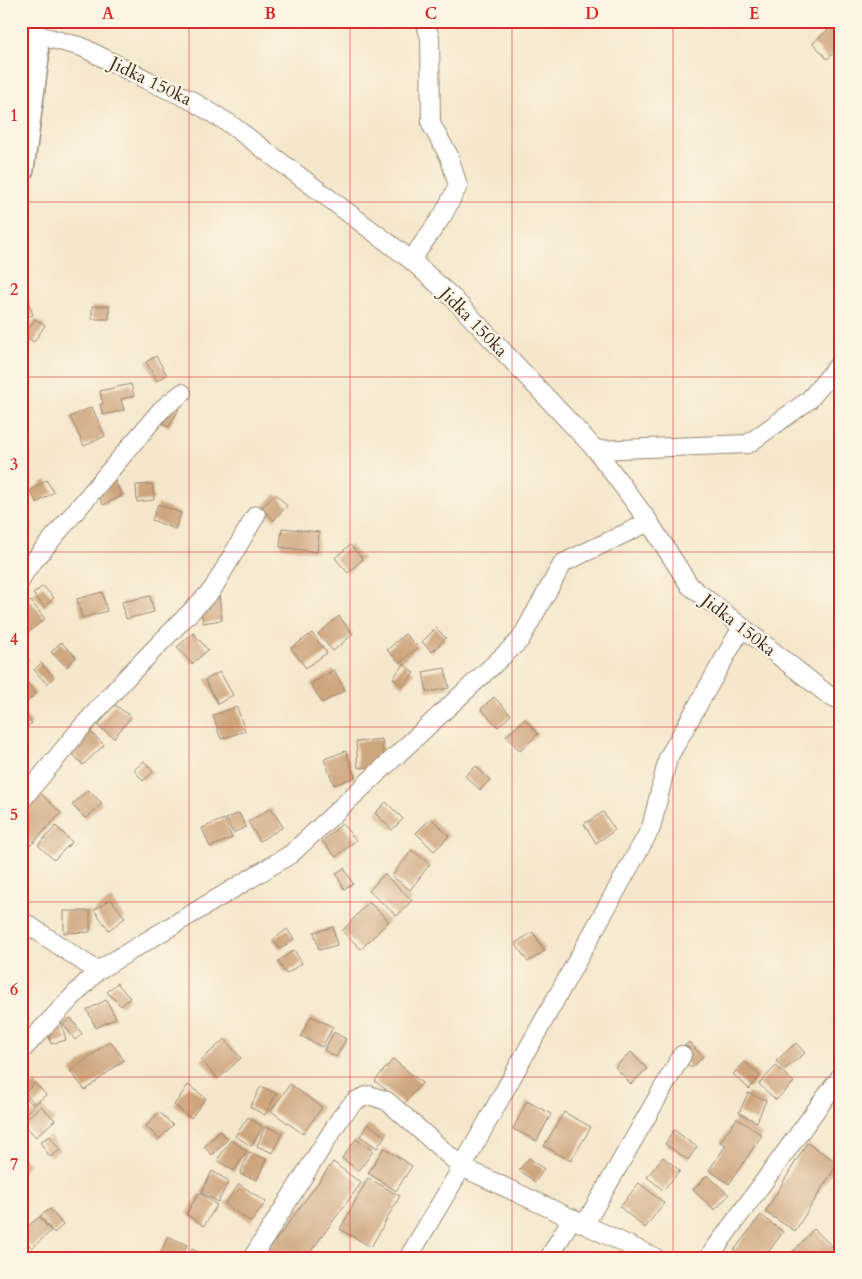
<svg xmlns="http://www.w3.org/2000/svg" width="862" height="1279" font-family="Cardo,serif">
  <style>
    .building { fill: #cea67e }
    .lines { fill: none; stroke-linecap: round; stroke-linejoin: round }
    .street-casing { stroke: #988875; stroke-width: 20 }
    .secondary-casing { stroke: #988875; stroke-width: 28 }
    .street { stroke: #fff; stroke-width: 18 }
    .secondary { stroke: #fff; stroke-width: 25 }
    .grid { fill: none; stroke: #d62828; stroke-width: 1; stroke-opacity: 0.55 }
    .labels { text-anchor: middle; stroke-width: 4.5; stroke-linejoin: round; paint-order: stroke }
    .street-label { font-size: 18px; fill: #3b2a1e; stroke: #fcf5e5 }
    .neatline { fill: none; stroke: #d62828; stroke-width: 2 }
    .grid-label { font-size: 16px; text-anchor: middle; font-weight: bold; fill: #d62828 }
  </style>
  <rect width="100%" height="100%" fill="#fcf5e5"/>
  <filter id="ink" filterUnits="userSpaceOnUse"><feTurbulence type="fractalNoise" baseFrequency=".02" numOctaves="2"/><feDisplacementMap in="SourceGraphic" scale="10" xChannelSelector="R" yChannelSelector="G"/><feConvolveMatrix kernelMatrix="1 2 1 2 8 2 1 2 1" color-interpolation-filters="sRGB"/></filter>
  <filter id="wash" filterUnits="userSpaceOnUse"><feTurbulence type="fractalNoise" baseFrequency=".0096" numOctaves="4" result="noise"/><feDisplacementMap in="SourceGraphic" scale="20" xChannelSelector="R" yChannelSelector="G"/><feGaussianBlur stdDeviation="1.12" result="paint"/><feColorMatrix in="noise" values="0 0 0 0 0 0 0 0 0 0 0 0 0 0 0 0 0 1.4 0 .05"/><feComposite in="paint" operator="in"/></filter>
  <g filter="url(#wash)">
    <rect width="100%" height="100%" fill="#f5e7cc"/>
    <g id="blocks">
      <path class="building" d="M794,21H816V22L797,28Z
        M832,26L841,36V47L827,59L813,43Z
        M25,293L33,315L21,319V294Z
        M92,306H109V319H92Z
        M35,319L45,325L34,342L24,336Z
        M156,356L167,375L157,381L146,362Z
        M131,384L134,396L121,399L124,410L103,415L100,404H103L100,391Z
        M167,403L179,409L169,427L158,421Z
        M92,407L105,436L84,446L70,417Z
        M113,477L122,496L103,505L94,485Z
        M46,480L54,492L37,503L30,491Z
        M152,484L154,500L137,502L136,485Z
        M276,494L287,506L274,520L261,508Z
        M158,504L181,513L175,529L152,520Z
        M282,528L319,532L317,552L280,547Z
        M350,545L363,559L348,573L335,558Z
        M43,586L54,598L44,607L33,594Z
        M102,592L107,611L82,618L77,599Z
        M219,595L222,620L203,623L199,598Z
        M150,596L154,612L126,619L122,602Z
        M31,601L45,619L26,634L21,627V609Z
        M339,616L353,634L333,651L318,634Z
        M436,628L446,638L432,652L422,642Z
        M193,633L208,650L192,664L177,647Z
        M312,633L327,653L306,668L291,648Z
        M405,634L418,647L400,663L387,650Z
        M61,642L76,657L67,667L51,652Z
        M21,653L29,660L21,669Z
        M41,663L54,677L47,684L34,670Z
        M404,664L414,673L403,687L393,678Z
        M445,668L449,688L427,692L423,672Z
        M334,670L345,690L322,703L311,684Z
        M220,672L233,695L218,704L205,680Z
        M25,680L36,694L21,706V684Z
        M494,697L511,715L498,727L481,709Z
        M114,704L131,717L114,738L98,726Z
        M237,707L245,731L221,739L213,715Z
        M21,710L32,723L21,732Z
        M525,719L538,734L520,751L506,736Z
        M87,728L104,745L83,765L66,747Z
        M382,739L384,766L358,768L356,742Z
        M346,751L355,777L334,785L324,759Z
        M144,761L153,772L143,781L134,770Z
        M476,766L490,780L480,790L465,776Z
        M33,786L61,813L31,845L21,836L25,830L21,826V799Z
        M88,790L102,803L86,819L72,805Z
        M386,802L403,819L392,830L375,813Z
        M271,808L283,827L260,841L248,822Z
        M603,812L615,830L596,843L584,824Z
        M239,813L246,827L233,833L226,819Z
        M431,818L449,836L434,851L416,833Z
        M224,819L232,838L210,847L202,828Z
        M342,824L356,840L336,857L322,841Z
        M56,826L72,842L54,860L38,845Z
        M412,850L430,864L410,890L392,876Z
        M344,868L353,884L344,889L336,873Z
        M384,874L412,900L397,916L369,891Z
        M111,899L125,918L109,930L94,910Z
        M369,902L389,921L361,949L342,931Z
        M64,911H90V932L64,933Z
        M333,927L337,945L319,950L314,932Z
        M287,929L294,939L280,949L273,940Z
        M533,932L545,951L528,962L515,943Z
        M294,950L302,963L286,974L278,961Z
        M117,983L130,998L121,1006L107,992Z
        M106,1000L116,1018L96,1028L87,1010Z
        M311,1016L333,1027L322,1047L301,1036Z
        M71,1018L82,1034L75,1040L63,1024Z
        M61,1021L66,1040L51,1044L46,1025Z
        M334,1032L346,1039L336,1057L324,1050Z
        M225,1039L241,1058L218,1079L201,1060Z
        M110,1041L124,1060L85,1090L70,1071Z
        M689,1042L703,1057L691,1068L677,1052Z
        M796,1043L805,1053L784,1070L776,1061Z
        M631,1052L647,1069L631,1084L615,1067Z
        M393,1059L422,1083L404,1104L375,1081Z
        M745,1062L760,1076L749,1089L733,1074Z
        M776,1066L794,1082L776,1100L759,1084Z
        M35,1083L46,1095L35,1104L25,1092Z
        M290,1084L322,1107L303,1134L271,1111Z
        M188,1085L206,1098L191,1118L174,1105Z
        M261,1086L276,1094L265,1115L250,1107Z
        M21,1092L34,1106L21,1117Z
        M748,1093L766,1100L757,1122L739,1113Z
        M527,1101L551,1114L537,1141L513,1129Z
        M41,1106L55,1120L36,1137L22,1122Z
        M159,1112L173,1125L159,1139L146,1126Z
        M564,1112L591,1127L571,1161L544,1146Z
        M248,1117L263,1127L251,1146L235,1136Z
        M737,1118L762,1135L729,1184L709,1170L726,1145L720,1142Z
        M368,1124L385,1136L377,1148L360,1136Z
        M265,1126L282,1133L273,1153L257,1146Z
        M674,1130L697,1147L688,1160L665,1144Z
        M220,1131L228,1139L212,1155L204,1147Z
        M50,1136L60,1150L50,1157L40,1142Z
        M356,1139L373,1151L359,1171L342,1158Z
        M231,1140L247,1151L234,1171L217,1160Z
        M807,1143L838,1163L795,1231L765,1212Z
        M384,1148L412,1166L396,1191L368,1173Z
        M249,1152L266,1159L257,1180L240,1174Z
        M21,1155L30,1164L21,1172Z
        M663,1157L680,1171L663,1190L647,1177Z
        M529,1158L544,1169L535,1182L519,1170Z
        M333,1162L361,1183L306,1258H263Z
        M212,1171L229,1181L218,1202L201,1193Z
        M707,1175L729,1195L715,1210L693,1190Z
        M368,1178L400,1196L371,1247L340,1229Z
        M639,1183L664,1203L645,1228L620,1207Z
        M239,1184L266,1202L251,1222L225,1204Z
        M199,1193L217,1205L204,1226L186,1214Z
        M50,1209L63,1225L54,1233L40,1216Z
        M761,1215L783,1232L764,1258H728Z
        M39,1217L51,1231L32,1248L21,1235V1232Z
        M814,1229L835,1249L827,1258H787Z
        M168,1236L187,1245L181,1258H158Z
        M21,1240L29,1251L21,1256Z
        M192,1249L209,1258H188Z"/>
    </g>
  </g>
  <g filter="url(#ink)">
    <use href="#blocks" fill-opacity="0" stroke="#988875" stroke-width="1"/>
    <g class="lines">
      <defs>
        <path id="street" d="M34,34L82,47L149,81L189,99L230,124L411,260L453,298L596,450L649,522L690,586L831,697L841,700
          M411,260L443,215L458,186L449,156L431,124L430,38L425,21
          M596,450L748,444L809,400L841,362
          M21,580L26,570L161,410L182,393
          M21,801L81,728L127,677L212,590L256,515
          M21,920L97,971
          M21,1051L97,971L291,854L520,640L563,563L649,522
          M585,1224L682,1055
          M252,1258L341,1117L355,1101L369,1095L387,1101L462,1167L656,1258
          M408,1258L462,1167L651,828L668,758L742,627
          M549,1258L572,1218
          M708,1258L841,1076"/>
        <path id="secondary" d="M21,26L34,34L36,58L21,169"/>
      </defs>
      <use href="#street" class="street-casing"/>
      <use href="#secondary" class="secondary-casing"/>
      <use href="#street" class="street"/>
      <use href="#secondary" class="secondary"/>
    </g>
  </g>
  <path class="grid" d="M189,21V1258M350,21V1258M512,21V1258M673,21V1258M21,202H841M21,377H841M21,552H841M21,727H841M21,902H841M21,1077H841"/>
  <g class="labels">
    <g class="street-label">
      <text transform="translate(151 81) rotate(26)" y="6">Jidka 150ka</text>
      <text transform="translate(474 322) rotate(46)" y="6">Jidka 150ka</text>
      <text transform="translate(739 625) rotate(38)" y="6">Jidka 150ka</text>
    </g>
  </g>
  <rect width="862" height="1279" fill="none" stroke="#fcf5e5" stroke-width="55"/>
  <rect x="28" y="28" width="806" height="1224" class="neatline"/>
  <g class="grid-label">
    <text x="108" y="19">A</text>
    <text x="270" y="19">B</text>
    <text x="431" y="19">C</text>
    <text x="592" y="19">D</text>
    <text x="754" y="19">E</text>
    <text x="14" y="121">1</text>
    <text x="14" y="295">2</text>
    <text x="14" y="470">3</text>
    <text x="14" y="645">4</text>
    <text x="14" y="820">5</text>
    <text x="14" y="995">6</text>
    <text x="14" y="1170">7</text>
  </g>
</svg>
